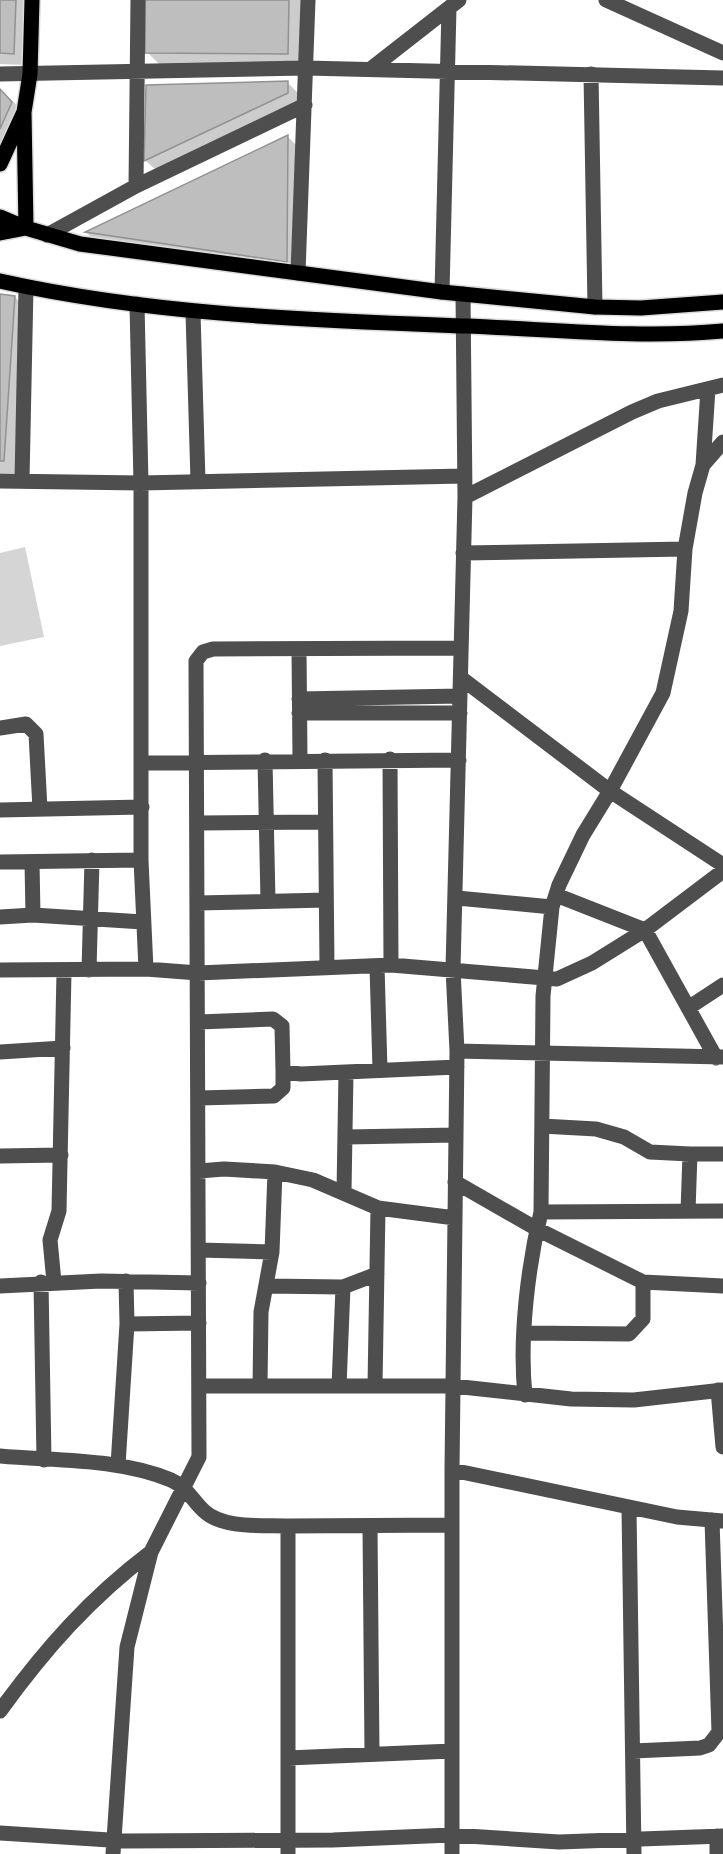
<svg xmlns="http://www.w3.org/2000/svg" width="723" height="1854" font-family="'Alegreya Sans',sans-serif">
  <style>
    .green { fill: #d5d5d5 }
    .shadow { fill: #0003 }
    .building { fill: #bebebe; stroke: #929292; stroke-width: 1.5 }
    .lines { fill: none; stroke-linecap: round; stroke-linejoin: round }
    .major-casing { stroke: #dbdbdb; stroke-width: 18 }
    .minor { stroke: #4e4e4e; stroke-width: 15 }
    .major { stroke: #000; stroke-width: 15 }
  </style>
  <rect width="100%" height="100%" fill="#fff"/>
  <path class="green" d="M25,547L44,637L0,646V553Z"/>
  <path class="shadow" d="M0,0H28L26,65L0,64Z
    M147,0H301L300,65L159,64L147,52Z
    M287,82L300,95V105L158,172L146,161L148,86Z
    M0,91L15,103L23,116L0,168Z
    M288,137L300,149L299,273L99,244L87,233Z
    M0,296L15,297L27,310L15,473H0Z"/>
  <path class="building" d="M0,0H16L14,54L0,53Z
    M145,0H289L288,54L145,53Z
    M288,81V93L144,161L146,85Z
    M0,89L12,102L0,129Z
    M288,135L287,262L85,232Z
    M0,294L15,296L4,461H0Z"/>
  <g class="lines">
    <defs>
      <path id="major" d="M0,164L23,114
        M0,217L26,228L80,244L442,292L595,307L641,308L723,302
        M26,228L24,112L30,74L32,0
        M0,233L26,228
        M0,281C153,315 309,320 465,326C551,329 637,339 723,331"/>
    </defs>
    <use href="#major" class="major-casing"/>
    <path class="minor" d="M606,0L723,53
      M372,68L459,0
      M0,74L306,68L723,78
      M591,74L595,307
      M136,186L138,0
      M47,235L136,186L305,105
      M298,273L308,0
      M442,292L449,8
      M137,304L141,483V860L146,969
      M193,313L198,481
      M703,465L708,389
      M22,480L26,287
      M0,481L141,483L464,476
      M465,497L632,412L658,401L723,385
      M463,553L685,549
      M299,649L300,760
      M461,678L610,791L723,865
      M299,699L460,696
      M299,713H460
      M0,728L26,724L36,734L40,809
      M390,759L391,965
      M265,760L268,901
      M325,760L327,967
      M143,763L459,760
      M0,810L142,807
      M199,823L325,822
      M0,862L141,860
      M32,862L33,915
      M556,895L645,930L716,1058
      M457,898L552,907
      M198,903L326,900
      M0,917L33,915L143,922
      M377,966L380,1070
      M0,970L146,969L198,973L391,965L557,979L592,963L645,930L723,871
      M89,970L92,860
      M688,1008L723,985
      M199,1022L273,1019L282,1026L283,1072L301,1074L457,1067
      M457,1051L723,1057
      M0,1052L63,1048
      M199,1098L274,1096L283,1088V1072
      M542,1126L596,1129L624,1137L650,1152L690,1154
      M346,1137L456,1135
      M0,1156L61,1155
      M199,1171L224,1169L275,1172L313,1180L378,1208L455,1218
      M455,1182L537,1229L643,1282L723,1286
      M344,1192L346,1072
      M688,1211L690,1154H723
      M541,1212L543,996L552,907L559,885L583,835L610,791L663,693L681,611L685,549L695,493L703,465L723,442
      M199,1250L272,1252
      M126,1281L127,1324
      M41,1282L44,1460
      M54,1282L50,1240L59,1211L64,972
      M0,1286L101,1281L199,1283
      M267,1286L343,1287
      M525,1333L629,1334L643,1319V1282
      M201,1386H453L571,1399L634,1400L723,1390
      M260,1386L261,1312L272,1252L275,1172
      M339,1386L343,1287L377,1274
      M375,1386L378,1208
      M718,1390L723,1447
      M525,1395C519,1339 528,1266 541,1212L723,1211
      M0,1456C56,1461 118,1458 171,1480C187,1487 192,1500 204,1511C223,1529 263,1525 288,1526
      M118,1465L127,1324L199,1323
      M452,1470L677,1517L723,1521
      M629,1508L634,1854
      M370,1526L372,1754
      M0,1711C45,1649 90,1598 151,1552
      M633,1751L700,1748L709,1745L719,1732L712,1520
      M288,1758L452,1751
      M0,1833L125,1841L333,1840L451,1835L559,1842L723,1836
      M113,1854L127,1647L151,1552L199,1457L196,661L203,652L213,649L461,648
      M288,1854V1526L452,1525
      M452,1854V1470L457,1051L453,969L465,497L463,294
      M717,1854V1836"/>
    <use href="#major" class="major"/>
  </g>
</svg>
